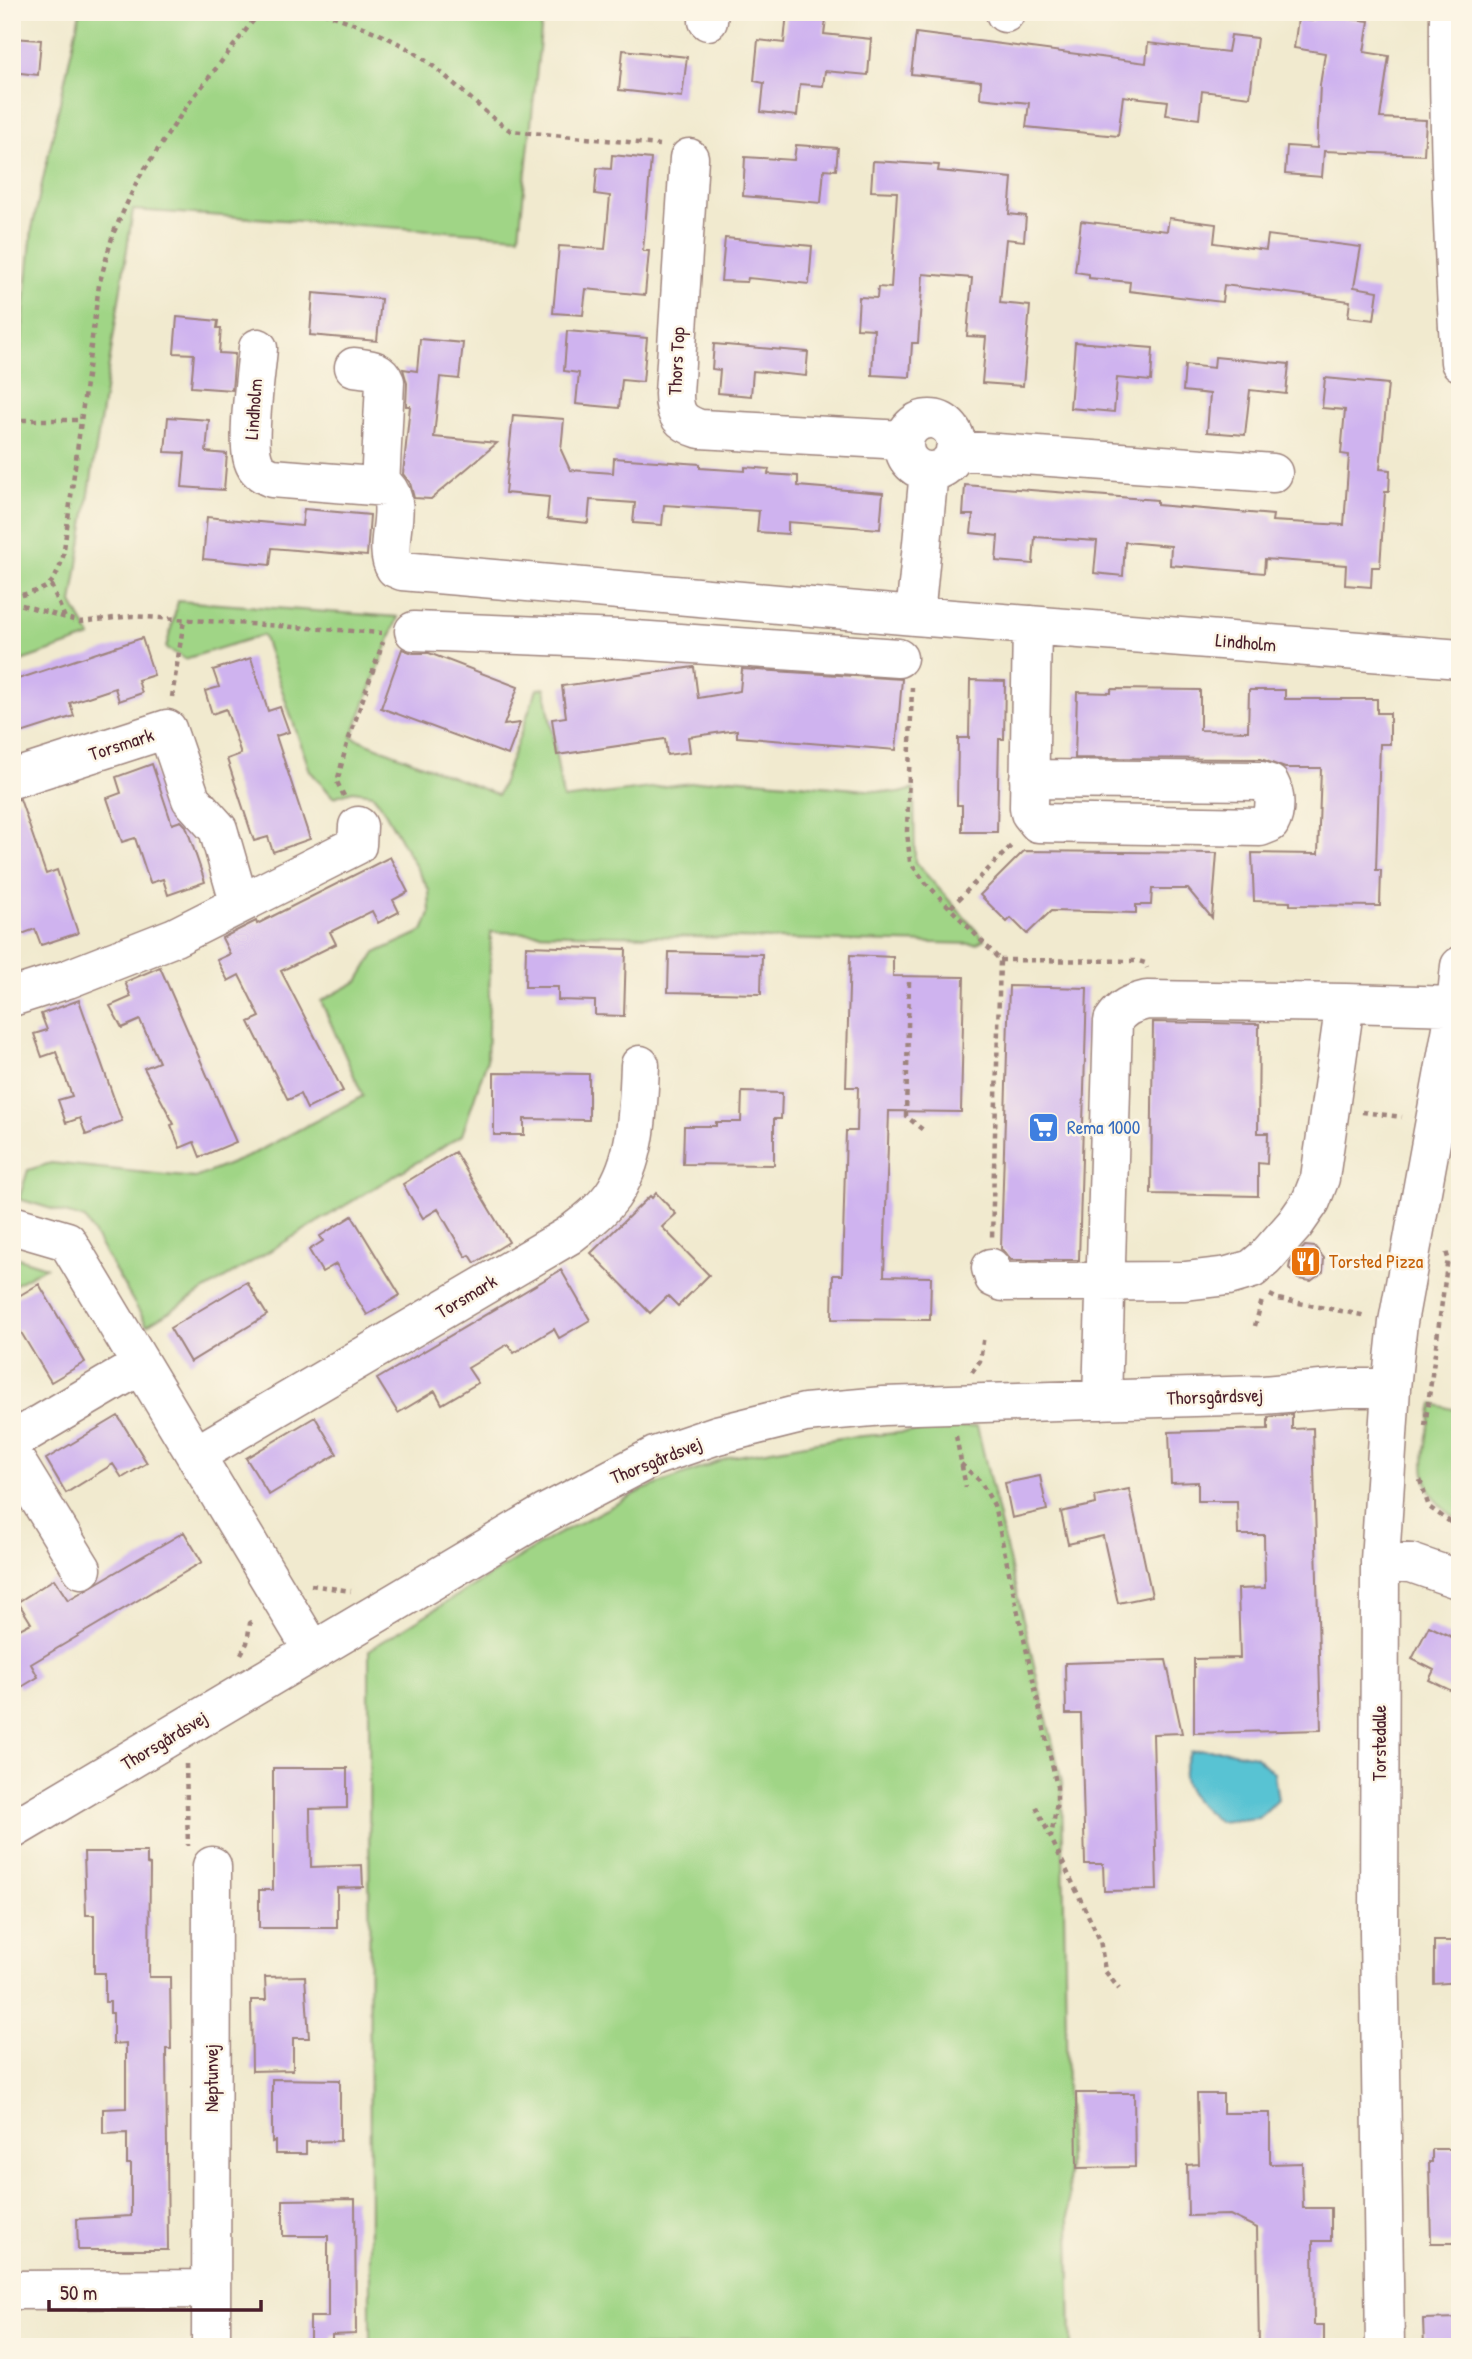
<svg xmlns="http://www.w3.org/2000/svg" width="1472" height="2359" font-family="'Patrick Hand',sans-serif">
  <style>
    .green { fill: #a0d586; stroke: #757a58; stroke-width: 2 }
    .water { fill: #58c3d3; stroke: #51717f; stroke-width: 2 }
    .building { fill: #cfb3ef }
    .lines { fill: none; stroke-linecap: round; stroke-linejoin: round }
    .minor-casing { stroke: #9e847d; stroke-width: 41 }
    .path { stroke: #9e847d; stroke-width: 4.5; stroke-dasharray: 5 5; stroke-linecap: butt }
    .minor { stroke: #fff; stroke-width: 38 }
    .labels { text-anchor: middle; stroke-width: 5; stroke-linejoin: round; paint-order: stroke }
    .street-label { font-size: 19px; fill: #4a1f2b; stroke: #fcf5e5 }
    .shop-label { font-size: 19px; fill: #366cbe; stroke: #fcf5e5; text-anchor: start }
    .food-label { font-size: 19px; fill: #c56008; stroke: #fcf5e5; text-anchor: start }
  </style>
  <rect width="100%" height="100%" fill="#fcf5e5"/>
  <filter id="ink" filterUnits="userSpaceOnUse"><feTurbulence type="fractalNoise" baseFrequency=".0143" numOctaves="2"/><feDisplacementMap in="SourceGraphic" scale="14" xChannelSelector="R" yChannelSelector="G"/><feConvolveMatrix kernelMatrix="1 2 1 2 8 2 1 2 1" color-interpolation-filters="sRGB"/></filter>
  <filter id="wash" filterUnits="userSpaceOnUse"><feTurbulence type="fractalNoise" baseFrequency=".00686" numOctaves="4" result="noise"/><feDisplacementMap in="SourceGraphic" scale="28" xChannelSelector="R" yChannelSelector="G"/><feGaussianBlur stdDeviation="1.57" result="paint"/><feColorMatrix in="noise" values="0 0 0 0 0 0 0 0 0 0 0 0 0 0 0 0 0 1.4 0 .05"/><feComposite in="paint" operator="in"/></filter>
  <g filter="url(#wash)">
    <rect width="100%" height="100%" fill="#f1eacf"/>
    <path class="green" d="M80,12H543L519,236L133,210L72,603L91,637L12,664V438L32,229Z
      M178,601L398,617L352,737L498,795L537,689L545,688L563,799L731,778L900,793L914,789L915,862L984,939L976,944L491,932L487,1060L462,1135L147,1325L85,1219L19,1199L28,1170L51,1163L195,1178L249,1156L363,1096L321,1001L358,981L375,953L423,931L430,914L429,890L381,805L372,794L353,791L333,797L310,771L263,635L185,659L166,648Z
      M12,1256L46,1267L12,1286Z
      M1433,1404L1460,1411V1520C1409,1492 1425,1451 1433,1404Z
      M977,1426L1062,1782L1071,2347H370L369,1650L554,1536L643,1490L731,1457L840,1438Z"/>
    <path class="water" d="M1202,1750H1223L1255,1756L1274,1773L1278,1800L1258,1818L1219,1822C1196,1804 1171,1782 1191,1752Z"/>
    <g id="blocks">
      <path class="building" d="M787,12H827L824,34L871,39L868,75L825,71L823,86L800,84L797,116L761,112L764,83L754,81L758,40L784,43Z
        M1314,15L1369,21L1364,52L1389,56L1380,118L1426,120L1424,155L1324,151L1322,177L1285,174L1287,146L1317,148L1320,85L1325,53L1294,48L1298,19L1313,21Z
        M916,33L1146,63L1148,43L1228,52L1231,35L1257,38L1250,97L1202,91L1199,119L1166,115L1168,101L1123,96L1118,136L1026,127L1029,103L980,98L981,81L911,74Z
        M12,38L41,40L38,75L12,72Z
        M623,50L687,57L682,97L619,90Z
        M796,145L838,148L836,170L824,169L821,203L743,196L745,157L794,160Z
        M612,155L651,159L643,251H649L645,295L586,289L583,315L553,313L559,246L605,249L610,196L595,194L597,168L611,169Z
        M873,161L939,165L938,171L1012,178L1009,214L1026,216L1024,241L1006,239L1000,303L1030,306L1023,386L982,383L986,337L967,336L972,278L923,274L918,343H912L910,377L872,375L874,329L857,328L859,297L877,298L878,287L891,288L897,192L871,191Z
        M1169,218L1216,224L1214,243L1266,250L1268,235L1361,247L1354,287L1378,291L1374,320L1348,317L1350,301L1224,285L1222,302L1129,291L1130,282L1089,278V274L1075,272L1081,221L1167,231Z
        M725,238L812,246L809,284L748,278L747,282L721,281Z
        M313,293L381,299L377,341L310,335Z
        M177,317L218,321L217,328H221L219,353L235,354L232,390L191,387L194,354L174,353Z
        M567,331L647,338L643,382L622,380L619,408L576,404L579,373L564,371Z
        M420,339L463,343L459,379L440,377L434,437L497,443L431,499L414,498L410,483L403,474L410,406H406L407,383L403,369L417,371Z
        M1075,342L1153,348L1151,381L1117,378L1114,412L1070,408Z
        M714,344L808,352L806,376L753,371L751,396L718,393L720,370L712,369Z
        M1215,357L1289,364L1286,394L1250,390L1245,435L1207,432L1210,394L1183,391L1185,365L1214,368Z
        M1325,378L1388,384L1380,469L1390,470L1389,492H1385L1380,567H1372L1371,587L1345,585L1346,565L1265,559L1264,573L1170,565L1171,546L1125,542L1123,576L1094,573L1097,541L1035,537L1033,564L996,561L998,536L971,533L973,515H963L965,485L1157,500V505L1273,515L1272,521L1344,525L1349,455L1341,454L1345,410L1322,408Z
        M513,415L564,419L561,450L570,470L613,473L614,458L700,464V468L745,471V467L769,469L768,474L798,476V486L883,493L880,529L788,522V534L757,532L759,511L664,505L662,525L633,523L635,503L590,500L588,523L547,519L549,497L505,493Z
        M168,417L209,420L206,452L227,454L224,490L182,487L185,453L165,452Z
        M304,509L370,515L367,556L272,548L270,565L203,559L207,517L302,526Z
        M142,638L154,675L138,680L142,693L119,701L115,688L70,703L74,716L12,736V681Z
        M402,649L413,653H429L518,687L504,725L520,723L508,755L381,708Z
        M251,658L268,711L280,707L289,732L276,736L310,839L273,852L268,837L254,841L227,759L241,754L226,709L212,714L205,691L219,687L213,670Z
        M694,667L698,698L740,691L742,669L902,679L896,750L737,737V730L688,737L690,752L667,755L665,739L557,755L552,719L566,717L562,686Z
        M970,680L1005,681L1004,739H999L997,832H962V805H957L958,738H969Z
        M1111,689L1200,690V730L1248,731L1249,690H1285V699H1377V713H1390V744H1380L1376,870H1381L1380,906L1290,905V902L1254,901L1252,853L1318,854L1321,768H1285L1261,759L1075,758L1077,692L1111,693Z
        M152,764L172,824L181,821L186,826L205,882L168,895L163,879L150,883L135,838L122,842L107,798L121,793L116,777Z
        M20,799L46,874L57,870L78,933L41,945L35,929L22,934L12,903V800Z
        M1024,851L1217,853L1212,918L1188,889H1152L1151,905H1136V913L1051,911L1027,934L1011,918L1007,922L980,895Z
        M390,857L408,892L393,900L399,912L378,923L372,911L330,932L336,944L281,971L343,1091L307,1109L300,1094L288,1100L249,1022L260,1017L239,975L228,981L217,960L230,954L222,938L256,921L257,924Z
        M526,946L626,949L624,1016L595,1015V1001L558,1000V987H525Z
        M669,952L762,954L761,994L668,992Z
        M850,955L893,957V976L964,977L961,1112L889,1111L884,1276L931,1277L930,1320L832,1319L833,1275H842L846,1131H857L858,1087H846Z
        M160,967L236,1142L200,1157L194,1142L180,1148L171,1125L174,1124L144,1068L159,1062L140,1020L122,1028L110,1006L131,997L125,982Z
        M1009,986L1087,988L1079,1260H1011L1006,1253L1001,1249Z
        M79,1000L122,1121L86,1135L80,1118L66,1123L58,1100L72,1096L56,1052L42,1057L34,1034L47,1030L41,1014Z
        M1153,1022L1259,1024L1258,1133H1268L1267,1164L1258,1163V1196L1151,1194Z
        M494,1073L589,1074V1120L524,1119V1135H494Z
        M742,1092L782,1093L781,1119H774V1165L683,1164L684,1126H716V1122H741Z
        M455,1152L509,1242L475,1263L470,1255L466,1257L438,1209L423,1218L403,1184Z
        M656,1193L676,1214L662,1227L709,1275L678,1306L668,1296L650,1313L591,1253L650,1196L652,1198Z
        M352,1216L400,1295L367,1315L336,1264L322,1272L309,1250L323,1241L320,1236Z
        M1305,1246L1315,1247L1324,1258L1323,1272L1311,1281L1298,1279L1289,1268L1290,1263Z
        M561,1270L590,1320L559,1338L554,1329L514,1353L508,1344L468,1368L478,1383L442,1404L435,1391L398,1413L377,1379Z
        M247,1282L267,1315L190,1362L170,1328Z
        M39,1284L85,1362L51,1382L19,1329L12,1333V1300Z
        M1292,1414V1429L1313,1428L1321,1730L1194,1733V1659L1240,1658L1238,1589L1265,1588L1264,1535H1238L1237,1501H1198V1482L1171,1483L1169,1432L1268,1429V1417Z
        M118,1416L147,1463L122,1478L113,1464L66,1493L46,1459Z
        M315,1417L337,1454L269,1495L246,1458Z
        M1040,1476L1047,1510L1012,1518L1005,1483Z
        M1129,1489L1152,1596L1118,1603L1103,1536L1068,1544L1061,1512L1096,1504L1095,1496Z
        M184,1532L202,1562L31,1664L38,1677L20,1688L12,1675V1633L31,1623L18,1602L54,1579L68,1600Z
        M1429,1626L1460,1641V1695L1429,1680L1434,1670L1412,1659Z
        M1166,1660L1182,1733L1153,1734L1157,1890L1104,1891L1103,1864H1085L1081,1714H1066L1065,1663Z
        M273,1768H347V1808L310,1809L311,1867L362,1865L363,1887L337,1888V1928H259V1890H273Z
        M84,1852H147V1864L150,1865L149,1977H170L171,2049H166L168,2250H78L77,2219L131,2216V2164H127V2133L103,2134V2109L126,2108V2043L113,2044V2013H110V2002H105V1973H94V1915H86Z
        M1434,1941H1460V1982L1434,1984Z
        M305,1976L309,2038H293V2070L252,2071L251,2000H266L265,1977Z
        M272,2079L340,2080V2141L306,2142V2154H275V2141L272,2142Z
        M1076,2093H1134L1135,2167L1077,2168Z
        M1197,2094H1223V2113H1270V2164L1302,2163L1303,2208H1331V2241H1313L1314,2325H1324V2347H1259L1257,2228L1230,2215L1188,2216L1187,2165L1199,2164Z
        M1432,2149H1460V2243H1431L1429,2162H1432Z
        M355,2199L356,2334L332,2335V2347H310V2317H328V2236H283V2200Z
        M1460,2318V2347H1424L1423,2319Z"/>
    </g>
  </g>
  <g filter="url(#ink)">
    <use href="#blocks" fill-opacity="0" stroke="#9e847d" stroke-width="2"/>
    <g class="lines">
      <defs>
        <path id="minor" d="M1449,12C1448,129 1453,245 1460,362
          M1005,13V12
          M708,21L709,12
          M689,158L674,394C674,415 681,423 700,429L904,440
          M258,348C256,373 246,439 253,460C256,470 262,474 272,478L386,487C405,506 381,546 395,568L402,571L915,616L1460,659
          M354,367C367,369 380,368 385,382L380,486
          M904 445a26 26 0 1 1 52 0a26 26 0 1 1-52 0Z
          M955,450L1273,473
          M915,616L929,471
          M414,631L620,639L898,658
          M12,779L167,729L191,799L218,829L235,888L243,902
          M1029,779L1261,781L1270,784C1276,795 1276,812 1270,823L1260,827L1038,823L1030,813L1029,807L1032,625
          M12,997L68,979L175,937L357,845L358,826
          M12,1225L67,1241L313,1651
          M991,1268L994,1278L1003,1282L1185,1281L1228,1276L1252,1269L1265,1258L1295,1224L1311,1201L1320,1178L1345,1003L1456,1006
          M1102,1400L1113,1021C1122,1007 1131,1004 1147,1000L1345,1003
          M12,1441L141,1365
          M12,1455L82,1569
          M196,1455L568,1236C584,1224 600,1212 612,1196C638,1159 638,1108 640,1065
          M1380,1561L1411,1563L1460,1580
          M12,1830L546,1513L655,1456L717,1435L805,1413L883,1406L1263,1395L1344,1388H1391
          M12,2290L210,2289
          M211,2347L212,1866
          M1385,2347L1379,1932L1380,1561L1391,1388L1398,1322L1456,1006L1460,966"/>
      </defs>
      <use href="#minor" class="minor-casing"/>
      <path class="path" d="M323,12C357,25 392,36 422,58C454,80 479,110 511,131L659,145
        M12,420H80
        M51,585L65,618
        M12,598C45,587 52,593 63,557L99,285L113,234L138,179L189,103L260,12
        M12,602L80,622L132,616L382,633
        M912,687L907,831L910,862L925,882L1000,960L992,1238
        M172,697L184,620
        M344,796L337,782L346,747L383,642
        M951,907L1014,843
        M1000,960L1139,961L1145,963L1147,968
        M909,982L906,1116L923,1130
        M1362,1112L1402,1117
        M1270,1295L1278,1299L1367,1316
        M1255,1326L1262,1300
        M972,1372L980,1361L984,1335
        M1425,1426L1448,1258L1446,1251
        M956,1436L966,1487
        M961,1464L980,1481L994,1505L1057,1787V1802L1051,1837
        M1420,1480L1429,1507L1460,1529
        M311,1585L351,1591
        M241,1654L247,1643L250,1623L256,1619
        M186,1764L188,1846
        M1036,1807L1100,1940L1105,1971L1119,1989"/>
      <use href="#minor" class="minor"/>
    </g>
  </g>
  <defs>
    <symbol id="supermarket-square" viewBox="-11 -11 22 22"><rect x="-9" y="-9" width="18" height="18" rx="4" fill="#3f7fe0" stroke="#fcf5e5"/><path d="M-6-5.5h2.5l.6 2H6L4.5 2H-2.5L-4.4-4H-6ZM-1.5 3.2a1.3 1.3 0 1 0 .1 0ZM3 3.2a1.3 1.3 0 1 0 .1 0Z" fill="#fff"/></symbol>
    <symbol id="restaurant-square" viewBox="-11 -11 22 22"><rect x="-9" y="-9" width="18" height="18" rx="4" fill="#e8710a" stroke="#fcf5e5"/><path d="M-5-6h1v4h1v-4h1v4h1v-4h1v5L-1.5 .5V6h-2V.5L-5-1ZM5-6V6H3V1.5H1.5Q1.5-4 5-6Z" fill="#fff"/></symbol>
  </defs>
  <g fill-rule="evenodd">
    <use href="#supermarket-square" x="1026" y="1110" width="35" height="35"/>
    <use href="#restaurant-square" x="1288" y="1244" width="35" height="35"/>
  </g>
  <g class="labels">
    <g class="street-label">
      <text transform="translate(676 361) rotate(-87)" y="7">Thors Top</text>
      <text transform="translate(253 409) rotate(-86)" y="7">Lindholm</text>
      <text transform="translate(1246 642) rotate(5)" y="7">Lindholm</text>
      <text transform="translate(121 744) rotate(-18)" y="7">Torsmark</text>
      <text transform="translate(466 1296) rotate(-31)" y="7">Torsmark</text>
      <text transform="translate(1215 1396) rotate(-2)" y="7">Thorsgårdsvej</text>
      <text transform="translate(656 1460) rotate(-22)" y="7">Thorsgårdsvej</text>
      <text transform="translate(164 1740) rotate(-31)" y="7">Thorsgårdsvej</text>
      <text transform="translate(1379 1743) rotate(-90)" y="7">Torstedalle</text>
      <text transform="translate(211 2078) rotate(-90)" y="7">Neptunvej</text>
    </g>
    <g class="shop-label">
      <text x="1067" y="1134">Rema 1000</text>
    </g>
    <g class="food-label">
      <text x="1329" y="1268">Torsted Pizza</text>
    </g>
  </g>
  <rect width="1472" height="2359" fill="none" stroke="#fcf5e5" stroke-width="42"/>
  <path d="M49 2300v10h212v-10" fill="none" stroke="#4a1f2b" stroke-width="3.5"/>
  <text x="60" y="2300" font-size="21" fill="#4a1f2b" stroke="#fcf5e5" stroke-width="5" paint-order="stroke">50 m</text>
</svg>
